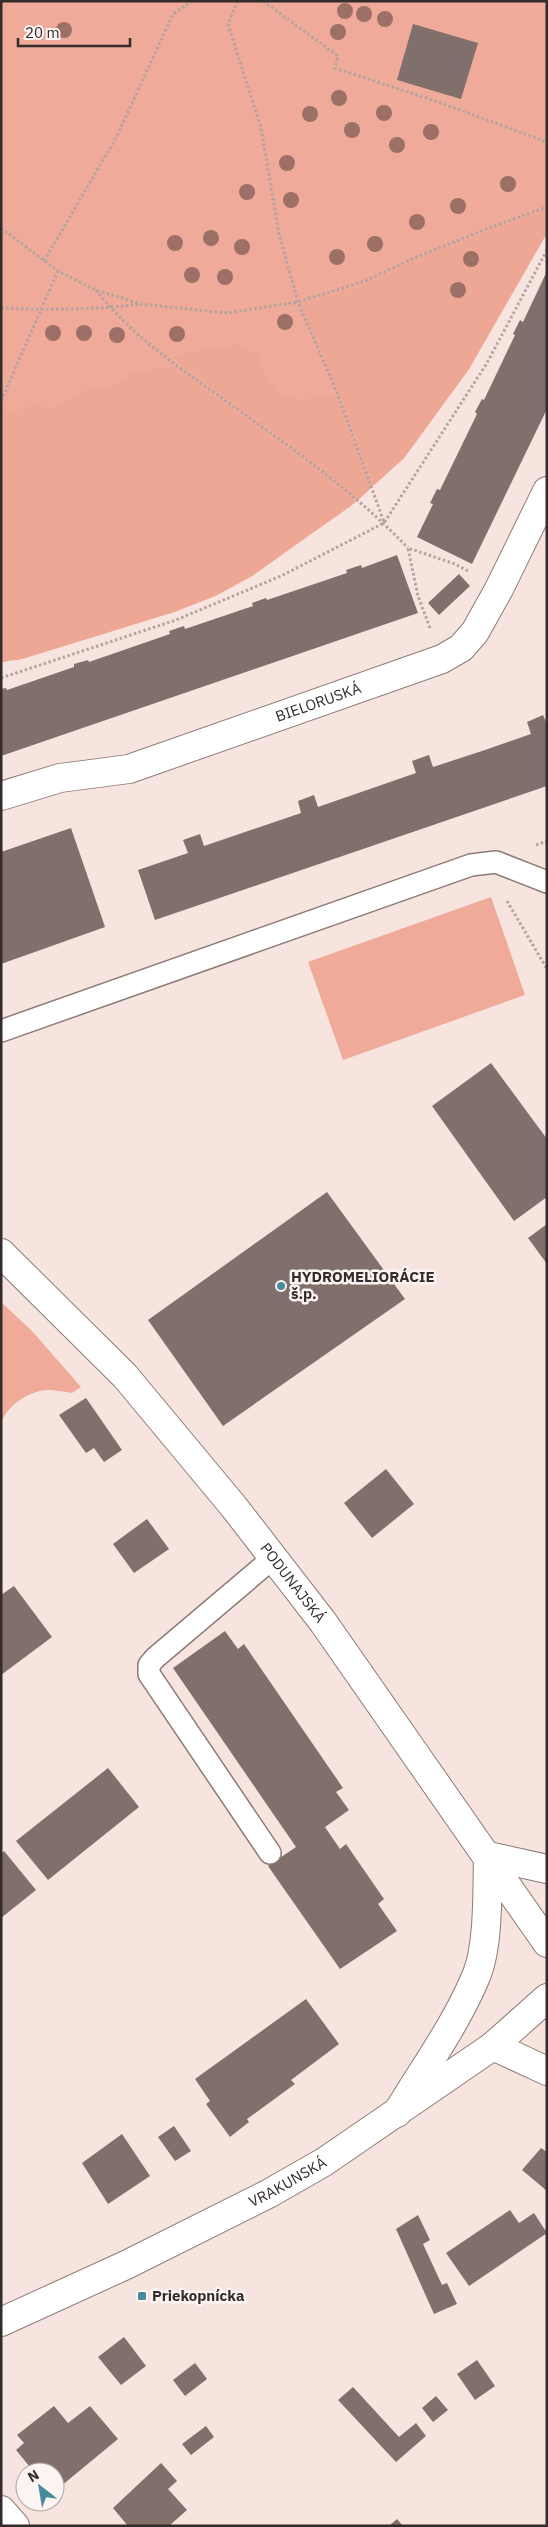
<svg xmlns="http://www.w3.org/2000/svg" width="548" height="2527" font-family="'IBM Plex Sans',sans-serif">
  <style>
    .green { fill: #efaa99 }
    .forest { fill: #efa795 }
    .building { fill: #806f6b }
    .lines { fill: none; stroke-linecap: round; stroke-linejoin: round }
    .service-casing { stroke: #8c7b76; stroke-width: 24 }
    .minor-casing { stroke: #8c7b76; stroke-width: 30 }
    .tertiary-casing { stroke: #8c7b76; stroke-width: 30 }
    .path { stroke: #b3a4a0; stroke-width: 3; stroke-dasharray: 2.5 2.5; stroke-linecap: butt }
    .service { stroke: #fff; stroke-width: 21 }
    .minor { stroke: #fff; stroke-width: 28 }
    .tertiary { stroke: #fff; stroke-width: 28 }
    .tree { fill: #9c7066 }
    .poi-dot { fill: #488b9b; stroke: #fcf4f2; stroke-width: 2 }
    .labels { text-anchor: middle; stroke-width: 5; stroke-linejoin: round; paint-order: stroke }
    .street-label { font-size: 15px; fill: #332c2a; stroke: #fcf4f2 }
    .poi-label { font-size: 15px; font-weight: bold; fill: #332c2a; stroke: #fcf4f2; text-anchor: start }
  </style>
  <rect width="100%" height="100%" fill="#f8e4df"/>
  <path class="green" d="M1,1H547V233L469,369L404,458L351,506L252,576L215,596L174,612L22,659L1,662Z
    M491,897L525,995L343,1060L308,962Z
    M1,1302L32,1331L81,1387L72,1393C64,1392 56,1390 48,1390C30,1390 4,1407 1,1425Z"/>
  <path class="forest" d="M547,210V233L469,369L404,458L374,485L342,398L301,304L362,286L414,260Z
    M239,344L258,355L266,375L278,393L300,400L335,395L370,489L358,500L313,462L171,356Z
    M173,367L307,463L355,502L252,576L215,596L174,612L22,659L1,662V416L33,405L53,408L84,390L108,388L135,372Z"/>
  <path class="building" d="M413,24L478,43L461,99L397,80Z
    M547,271V409L472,564L417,537L433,504L430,503L437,489L440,490L477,414L475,412L482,399L484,400L515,335L513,334L520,320L523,322Z
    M397,555L418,613L1,756V689L6,688L7,690L74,667V664L88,660L89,662L170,634L169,631L184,626L185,629L253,606L252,603L266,598L267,600L347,573L346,570L361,565L362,568Z
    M459,574L470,586L439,615L428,603Z
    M543,715L547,724V786L155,920L138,870L188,853L183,840L200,834L204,846L301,813L298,801L314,795L318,807L416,773L412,761L429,755L433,767L485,750L531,734L527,722Z
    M71,828L105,927L1,964V852Z
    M491,1063L547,1139V1197L514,1221L432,1106Z
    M327,1192L405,1299L223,1426L148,1320Z
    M547,1224V1264L528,1238Z
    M86,1398L122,1450L104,1462L94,1448L86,1453L59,1415Z
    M386,1469L414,1504L372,1538L344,1503Z
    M147,1519L169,1549L134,1573L113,1544Z
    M14,1586L52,1637L1,1675V1595Z
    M225,1631L238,1649L244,1644L343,1788L336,1792L349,1810L325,1827L340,1849L346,1844L384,1899L378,1904L397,1931L340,1969L268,1866L296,1847L173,1668Z
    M108,1768L139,1807L48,1880L16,1841Z
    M4,1851L36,1890L1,1918V1854Z
    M306,1999L339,2044L291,2080L295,2084L247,2119L249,2122L230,2137L206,2104L210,2101L195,2079Z
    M174,2126L191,2151L175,2161L158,2137Z
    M122,2134L150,2176L108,2204L82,2163Z
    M541,2148L547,2152V2191L522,2170Z
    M510,2210L519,2223L534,2213L547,2233L469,2286L446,2253Z
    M418,2215L430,2240L423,2244L442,2285L447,2283L457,2304L434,2314L396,2229Z
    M124,2337L146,2366L121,2385L98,2357Z
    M477,2360L495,2386L475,2400L457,2374Z
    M195,2363L207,2379L185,2396L173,2380Z
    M353,2387L399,2437L416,2423L426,2436L396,2462L338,2400Z
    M436,2396L448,2410L433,2422L422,2408Z
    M54,2406L68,2423L90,2406L118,2439L55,2491V2472H34L16,2450L24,2443L17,2435Z
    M206,2426L214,2437L191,2455L182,2444Z
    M161,2463L177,2481L168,2489L187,2510L169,2526H128L113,2508Z
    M397,2519L403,2526H389Z"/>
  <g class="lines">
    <defs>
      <path id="service" d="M1,1031L471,865L496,862L547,882
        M270,1853L149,1674V1665L155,1658L273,1558"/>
      <g id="minor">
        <path id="s1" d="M1,796L60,778L129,769L442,659L461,648L475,632L499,589L547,491"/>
        <path id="s2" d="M1,1253L125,1376L234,1507L323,1622L547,1943"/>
        <path d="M488,1856L547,1869"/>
        <path d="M493,2046L547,2071"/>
        <path d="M397,2113C424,2068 457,2023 477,1974C489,1943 487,1890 488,1856"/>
        <path d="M1,2510L15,2526"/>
      </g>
      <g id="tertiary">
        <path id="s3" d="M1,2322L126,2265L268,2194L324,2162L493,2046L547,1998"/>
      </g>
    </defs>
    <use href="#service" class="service-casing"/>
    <use href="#minor" class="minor-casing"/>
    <use href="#tertiary" class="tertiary-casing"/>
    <path class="path" d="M238,1L228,24L261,128L279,234L298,302L336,390L384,522
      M263,1L338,56L335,68L441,103L547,142
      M1,228L58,271L96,290L141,304L227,313L298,302L365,281L412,259L484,230L547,207
      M44,261L116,138L173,14L192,1
      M96,290C130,334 174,364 219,396C284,443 352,489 408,548
      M1,308C48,310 94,310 140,304
      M1,401L58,271
      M430,628L418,596L408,548L455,564L470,572
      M1,678L176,620L281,576L384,523L487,363L547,250
      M536,845L547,841
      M507,901L547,969"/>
    <use href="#service" class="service"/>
    <use href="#minor" class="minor"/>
    <use href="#tertiary" class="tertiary"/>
  </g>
  <g class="tree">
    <circle cx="345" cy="11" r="8"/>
    <circle cx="364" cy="14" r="8"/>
    <circle cx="385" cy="19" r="8"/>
    <circle cx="64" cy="30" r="8"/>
    <circle cx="338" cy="32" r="8"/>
    <circle cx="339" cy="98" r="8"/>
    <circle cx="384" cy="113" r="8"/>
    <circle cx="310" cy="114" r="8"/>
    <circle cx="352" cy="130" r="8"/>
    <circle cx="431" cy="132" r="8"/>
    <circle cx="397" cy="145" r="8"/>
    <circle cx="287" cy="163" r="8"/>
    <circle cx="508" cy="184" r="8"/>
    <circle cx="247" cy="192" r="8"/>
    <circle cx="291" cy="200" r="8"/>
    <circle cx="458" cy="206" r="8"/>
    <circle cx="417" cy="222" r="8"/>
    <circle cx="211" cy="238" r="8"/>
    <circle cx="175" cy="243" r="8"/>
    <circle cx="375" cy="244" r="8"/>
    <circle cx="242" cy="247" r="8"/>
    <circle cx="337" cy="257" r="8"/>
    <circle cx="471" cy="259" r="8"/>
    <circle cx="192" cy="275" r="8"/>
    <circle cx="225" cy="277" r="8"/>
    <circle cx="458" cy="290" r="8"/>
    <circle cx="285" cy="322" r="8"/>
    <circle cx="53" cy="333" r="8"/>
    <circle cx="84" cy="333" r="8"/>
    <circle cx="177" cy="334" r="8"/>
    <circle cx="117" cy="335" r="8"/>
  </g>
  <g class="poi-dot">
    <circle cx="281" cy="1286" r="5"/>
    <rect x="137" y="2291" width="10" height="10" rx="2.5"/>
  </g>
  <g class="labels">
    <g class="street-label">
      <text dy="5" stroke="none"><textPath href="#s1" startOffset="332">BIELORUSKÁ</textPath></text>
      <text dy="5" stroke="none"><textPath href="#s2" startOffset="441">PODUNAJSKÁ</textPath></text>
      <text dy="5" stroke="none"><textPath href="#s3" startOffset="319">VRAKUNSKÁ</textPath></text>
    </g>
    <g class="poi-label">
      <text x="291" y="1282">HYDROMELIORÁCIE<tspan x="291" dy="17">š.p.</tspan></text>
      <text x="152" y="2301">Priekopnícka</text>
    </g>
  </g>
  <rect width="548" height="2527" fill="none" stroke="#332c2a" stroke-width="5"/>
  <g transform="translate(40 2487) rotate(329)"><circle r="24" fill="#fcf4f2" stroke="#aca4a2"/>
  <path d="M0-4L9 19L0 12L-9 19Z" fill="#488b9b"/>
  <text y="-8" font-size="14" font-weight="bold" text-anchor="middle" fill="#332c2a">N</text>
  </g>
  <path d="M18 38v8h112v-8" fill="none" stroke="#332c2a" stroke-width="2.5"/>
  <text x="25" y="38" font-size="15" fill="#332c2a" stroke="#fcf4f2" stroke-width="4" paint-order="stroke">20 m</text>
</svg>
